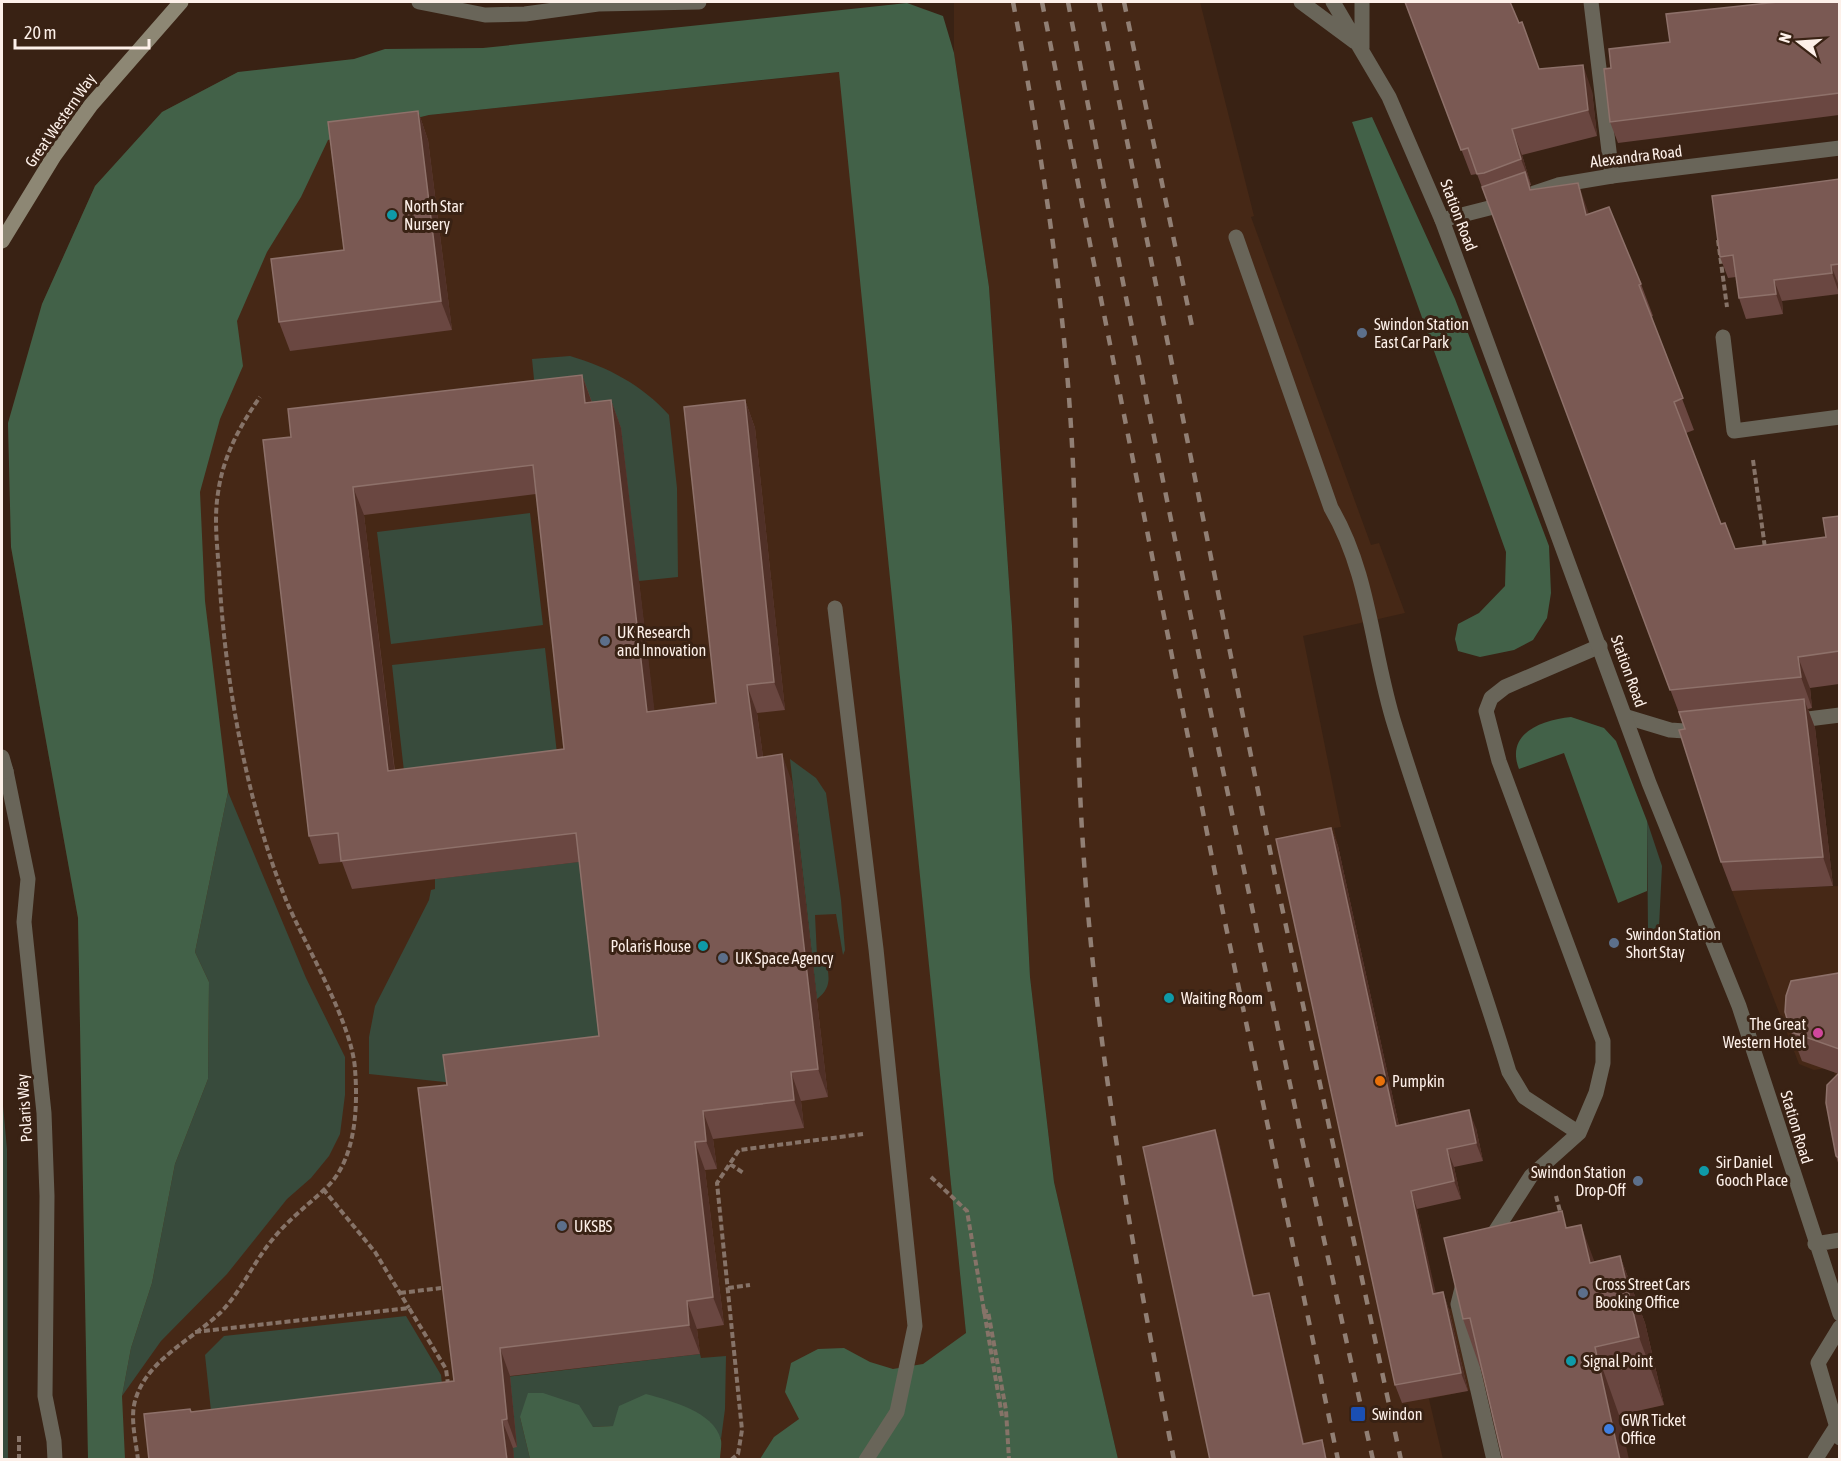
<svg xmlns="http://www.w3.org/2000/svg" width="1841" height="1461" font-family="'Asap Condensed',sans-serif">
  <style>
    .built { fill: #462816 }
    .green { fill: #384b3c }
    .forest { fill: #426148 }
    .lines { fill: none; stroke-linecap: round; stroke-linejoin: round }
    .path { stroke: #867368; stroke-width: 4; stroke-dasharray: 6 3; stroke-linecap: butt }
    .service { stroke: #696559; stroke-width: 15 }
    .minor { stroke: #696559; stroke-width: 15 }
    .tertiary { stroke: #696559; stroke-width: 15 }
    .secondary { stroke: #8d8774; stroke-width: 15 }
    .rail { stroke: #917f74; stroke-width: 4.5; stroke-dasharray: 10 10; stroke-linecap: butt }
    .wall { fill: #6a4741; fill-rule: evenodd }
    .shaded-wall { fill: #503027 }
    .building { fill: #7a5953; stroke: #8e716a; stroke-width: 1.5; fill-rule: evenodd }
    .culture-dot { fill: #0f9aa8; stroke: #392214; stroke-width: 2 }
    .service-dot { fill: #5c6f8a; stroke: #392214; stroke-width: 2 }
    .hotel-dot { fill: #d1479c; stroke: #392214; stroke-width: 2 }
    .food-dot { fill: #e8710a; stroke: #392214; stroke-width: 2 }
    .transit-dot { fill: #1a4fb4; stroke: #392214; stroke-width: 2 }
    .shop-dot { fill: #3f7fe0; stroke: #392214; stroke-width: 2 }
    .labels { text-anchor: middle; stroke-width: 6; stroke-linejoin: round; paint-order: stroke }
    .street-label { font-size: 16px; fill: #fdf0e9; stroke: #392214 }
    .poi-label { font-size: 16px; fill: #fdf0e9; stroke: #392214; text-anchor: start }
  </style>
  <rect width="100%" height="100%" fill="#392214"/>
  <path class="built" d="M954,2H1200L1254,216L1251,217L1371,545L1379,543L1405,613L1303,636L1341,827L1334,828L1338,846L1439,1311L1475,1304L1615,1330L1645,1323L1664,1405L1619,1415L1629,1459L1494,1385L1429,1399L1443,1459H1118L1054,1182L1030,977L1012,626L989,287L954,53Z
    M238,72L329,140L429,115L840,72L966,1333L976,1459H88L78,918L11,547L8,423L42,304L95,186L162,112Z
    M1839,886V1096L1833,1067L1814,1070L1799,1064L1732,891Z"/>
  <path class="green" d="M570,356C608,367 642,385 669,415L677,488L678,577L639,581L537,409L532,359Z
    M530,513L543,625L391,644L377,532Z
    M545,648L559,771L406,789L392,665Z
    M790,759L816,778L826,793L841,900L845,950L843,955L836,914L815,915L817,956L825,957C829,975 833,987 817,999Z
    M228,792L306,978L345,1057V1095L340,1134L329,1156L311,1178L287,1199L227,1274L161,1341L122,1396L131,1348L152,1283L175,1164L208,1079L209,982L195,952Z
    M1647,821L1662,866L1659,927L1648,931Z
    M586,861L610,1064L454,1083L369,1074V1037L375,1006L429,900L431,890L435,889V879Z
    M2,1095L7,1149L8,1460L2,1459Z
    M406,1316L441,1375L445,1412L214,1439L205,1355L224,1336Z
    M700,1354L701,1358L726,1356L725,1409L721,1439L710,1422L593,1427L520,1417L530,1459H514L513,1448L488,1379Z"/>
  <path class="forest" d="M907,3L943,16L954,53L989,287L1012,626L1030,977L1054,1182L1118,1459H760L774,1437L799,1419L785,1392L791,1363L818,1349L844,1348L870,1362L893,1369L923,1364L966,1333L839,72L429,115L328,140L301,197L267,252L237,321L243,366L220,419L200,492L205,601L228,792L195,952L209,982L208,1079L175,1164L152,1283L131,1348L122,1396L125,1459H88L78,918L11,547L8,423L42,304L95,186L162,112L238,72L354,59L385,49L483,48Z
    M1372,117L1455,299L1549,546L1551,593L1547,618L1533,640L1514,650L1480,657L1458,651L1455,639L1458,624L1479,613L1505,586L1506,552L1352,122Z
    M1571,717L1604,728L1616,741L1647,821V891L1618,903L1564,753L1519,769C1505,733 1542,720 1571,717Z
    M528,1393H543L579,1405L593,1427L613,1426L619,1406L646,1394C670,1401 714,1411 721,1440C722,1446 720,1454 720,1459H530L520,1417Z"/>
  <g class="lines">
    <path class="path" d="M1718,240L1727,307
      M1753,460L1765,548
      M730,1164L745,1174
      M931,1177L967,1211L1002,1416
      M323,1189L375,1252L409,1308
      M1556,1196L1561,1215
      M728,1288L750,1285
      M400,1293L441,1288
      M982,1312L988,1311L1006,1410L1009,1460
      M195,1332L409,1308L446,1369L448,1384
      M19,1460V1436
      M138,1460C136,1441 130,1419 135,1401C146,1360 193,1339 220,1313C241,1292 253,1263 272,1240C288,1220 308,1205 327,1187C356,1159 358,1107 355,1069C352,1023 305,945 286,900C246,802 224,675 219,570C217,545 214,518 218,493C223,457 239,427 260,397
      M731,1460L738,1454L742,1430L717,1183L739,1150L863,1134"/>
    <path class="service" d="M1591,2L1612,176
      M1236,237L1331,508C1370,574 1372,654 1395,726C1431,842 1474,956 1509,1072L1524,1097L1579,1133
      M1723,337L1734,431L1840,417
      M835,608L876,949L915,1326L897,1412L866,1460
      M6,771L28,879L24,922L44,1113L47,1196L45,1396L54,1441L55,1460
      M1489,1241L1531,1176L1579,1133L1596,1093L1603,1063V1041L1499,761L1486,711L1491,698L1505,687L1600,646
      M1463,1284L1458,1304L1494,1460
      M1840,1327L1818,1363L1840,1438
      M1815,1460L1836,1427"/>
    <path class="minor" d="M1534,193L1558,185L1612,176L1840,148
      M1442,220L1509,203
      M1627,717L1670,730L1700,732
      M1792,721L1840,715
      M2,757L6,771"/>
    <path class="tertiary" d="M419,2L485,15L525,14L598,4L699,2
      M1301,2L1355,42
      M1333,2L1389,97L1442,220L1649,783L1739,1006L1840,1314
      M1362,48V2
      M1815,1244L1840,1240"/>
    <path class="secondary" d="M2,241L54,156L91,105L181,2"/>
    <path class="rail" d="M1013,2C1044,163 1069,328 1074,492C1078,610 1075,728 1083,846C1096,1054 1134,1256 1174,1460
      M1042,2L1221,903L1338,1460
      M1068,2C1162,489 1264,975 1373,1460
      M1099,2L1275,875L1401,1460
      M1124,2L1193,331"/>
  </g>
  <path class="wall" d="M1405,2L1519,23L1539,69L1592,91L1597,136L1522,155L1531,185H1530L1531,189L1589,214L1641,284L1653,316L1651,317L1694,430L1686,433L1721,524L1735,549L1826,537L1839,516V684L1810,688L1812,708L1808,709L1815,728L1833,886L1732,891L1721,862L1682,721L1477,174L1471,175Z
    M1839,2V115L1618,143L1610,122L1611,68L1670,42Z
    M418,111L428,140L452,330L290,351L279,322L344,250Z
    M1839,179V294L1782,301L1783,314L1746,319L1739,298L1736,277L1728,278L1720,257Z
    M582,375L592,402L611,400L621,428L654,711L716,703L745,400L755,428L785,710L757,713L763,757L792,782L828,1097L801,1101L804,1128L713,1139L717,1169L705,1170L724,1325L697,1329L700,1354L510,1376L517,1447L513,1448L514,1460H149L190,1409L192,1412L454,1381L447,1085L599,1036L579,862L352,889L342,862L319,864L309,836L291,437ZM536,494L564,749L395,771L364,515Z
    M1331,828L1338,846L1399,1126L1476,1128L1483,1161L1454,1167L1461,1199L1417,1209L1435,1293L1443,1292L1449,1310L1468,1391L1402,1403L1395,1385Z
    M1839,973V1166L1836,1156L1839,1074L1802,1061L1791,1032Z
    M1568,1228L1595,1262L1620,1256L1645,1323L1664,1405L1619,1415L1483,1376L1463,1319Z"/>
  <path class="shaded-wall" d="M1583,65L1592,91L1597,136L1588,110Z
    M418,111L428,140L452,330L441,301Z
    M1512,129L1522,155L1531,185L1521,159Z
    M1578,183L1589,214L1586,215Z
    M1831,265L1839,286V293L1832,273Z
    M1774,280L1782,301L1783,314L1776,294Z
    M582,375L592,403H585Z
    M611,400L621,428L658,740L647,712Z
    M745,400L755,428L785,710L774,682Z
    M353,487L364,515L398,800L388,771Z
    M1798,657L1810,688L1812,708L1801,677Z
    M747,685L757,713L767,786L757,758Z
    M1804,699L1815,728L1833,886L1823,857Z
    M782,754L792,782L828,1097L818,1069Z
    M1331,828L1338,846L1403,1144L1396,1126Z
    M791,1072L801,1101L804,1128L794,1100Z
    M1469,1110L1476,1128L1483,1161L1476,1143Z
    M703,1111L713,1139L717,1169L706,1141Z
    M1215,1130L1219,1140L1257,1307L1253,1296Z
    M695,1142L705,1170L724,1325L713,1297Z
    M1447,1149L1454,1167L1461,1199L1454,1181Z
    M1411,1191L1417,1209L1440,1312L1433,1294Z
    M1581,1225L1606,1293L1590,1263Z
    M1620,1256L1645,1323L1664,1405L1639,1337Z
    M1443,1292L1449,1310L1468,1391L1461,1373Z
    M1269,1293L1272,1303L1307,1454L1303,1444Z
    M687,1301L697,1329L700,1354L689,1325Z
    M1595,1347L1619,1415L1629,1460H1620Z
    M500,1348L510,1376L517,1447L507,1419Z
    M502,1420L513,1448L514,1460H507Z
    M1322,1440L1325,1450L1327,1460H1326Z"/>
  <path class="building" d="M1405,2H1510L1519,23L1522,22L1539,69L1583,65L1588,110L1512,129L1521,159L1484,173L1477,174L1468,148L1461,150Z
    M1778,2H1839V93L1610,122L1604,69L1611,68L1609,49L1670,42L1666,14Z
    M418,111L441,301L279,322L271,259L344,250L328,122Z
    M1525,172L1530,190L1578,183L1586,215L1609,207L1641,284L1639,285L1683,398L1674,402L1721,524L1725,523L1735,549L1826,537L1823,518L1839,516V651L1798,657L1801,677L1670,690L1482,187Z
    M1839,179V264L1831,265L1832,273L1774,280L1776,294L1739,298L1733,255L1720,257L1712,196Z
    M582,375L585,403L611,400L647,712L716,703L684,407L745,400L774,682L747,685L757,758L782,754L818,1069L791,1072L794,1100L703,1111L706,1141L695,1142L713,1297L687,1301L689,1325L500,1348L507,1419L502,1420L507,1460H149L144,1414L190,1409L191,1412L454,1381L418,1088L447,1085L443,1055L599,1036L576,833L341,861L338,833L309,836L263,440L291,437L288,409ZM533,465L564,749L388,771L353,487Z
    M1804,699L1823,857L1721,862L1679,730L1685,729L1679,712Z
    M1331,828L1396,1126L1469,1110L1476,1143L1447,1149L1454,1181L1411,1191L1433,1294L1443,1292L1461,1373L1395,1385L1276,839Z
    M1839,973V1049L1791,1032L1785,1012L1786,996L1791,981Z
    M1839,1073V1158L1836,1156L1826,1103L1827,1085Z
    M1215,1130L1253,1296L1269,1293L1303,1444L1322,1440L1326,1460H1210L1143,1147Z
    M1562,1211L1566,1228L1581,1225L1590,1263L1620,1256L1639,1337L1595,1347L1620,1460H1503L1470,1318L1463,1319L1444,1238Z"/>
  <g class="culture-dot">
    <circle cx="392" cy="215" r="6"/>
    <circle cx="703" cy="946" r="6"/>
    <circle cx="1169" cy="998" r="6"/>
    <circle cx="1704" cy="1171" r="6"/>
    <circle cx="1571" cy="1361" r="6"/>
  </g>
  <g class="service-dot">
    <circle cx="1362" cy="333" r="6"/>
    <circle cx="605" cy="641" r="6"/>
    <circle cx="1614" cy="943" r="6"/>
    <circle cx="723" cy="958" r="6"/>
    <circle cx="1638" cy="1181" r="6"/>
    <circle cx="562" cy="1226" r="6"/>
    <circle cx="1583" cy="1293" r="6"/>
  </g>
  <circle class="hotel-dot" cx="1818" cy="1033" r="6"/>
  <circle class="food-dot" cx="1380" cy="1081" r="6"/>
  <rect class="transit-dot" x="1350" y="1406" width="16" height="16" rx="3"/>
  <circle class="shop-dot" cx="1609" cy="1429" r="6"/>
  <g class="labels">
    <g class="street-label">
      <text transform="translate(60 120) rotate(-55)" y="6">Great Western Way</text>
      <text transform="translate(1636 156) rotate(-7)" y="6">Alexandra Road</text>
      <text transform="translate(1459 215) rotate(69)" y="6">Station Road</text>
      <text transform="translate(1629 671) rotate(70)" y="6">Station Road</text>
      <text transform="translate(24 1108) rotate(-94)" y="6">Polaris Way</text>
      <text transform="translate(1797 1127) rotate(73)" y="6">Station Road</text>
    </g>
    <g class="poi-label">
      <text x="404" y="212">North Star<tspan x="404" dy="18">Nursery</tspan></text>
      <text x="1374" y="330">Swindon Station<tspan x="1374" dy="18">East Car Park</tspan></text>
      <text x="617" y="638">UK Research<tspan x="617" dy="18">and Innovation</tspan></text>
      <text x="1626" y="940">Swindon Station<tspan x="1626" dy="18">Short Stay</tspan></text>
      <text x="691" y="952" text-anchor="end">Polaris House</text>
      <text x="735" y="964">UK Space Agency</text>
      <text x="1181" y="1004">Waiting Room</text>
      <text x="1806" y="1030" text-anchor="end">The Great<tspan x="1806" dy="18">Western Hotel</tspan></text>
      <text x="1392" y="1087">Pumpkin</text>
      <text x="1716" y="1168">Sir Daniel<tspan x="1716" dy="18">Gooch Place</tspan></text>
      <text x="1626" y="1178" text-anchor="end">Swindon Station<tspan x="1626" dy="18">Drop-Off</tspan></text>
      <text x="574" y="1232">UKSBS</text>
      <text x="1595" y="1290">Cross Street Cars<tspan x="1595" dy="18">Booking Office</tspan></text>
      <text x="1583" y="1367">Signal Point</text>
      <text x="1372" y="1420">Swindon</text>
      <text x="1621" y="1426">GWR Ticket<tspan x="1621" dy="18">Office</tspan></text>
    </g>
  </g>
  <rect width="1841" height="1461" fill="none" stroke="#fdf0e9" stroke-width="6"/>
  <g transform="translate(1799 42) rotate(287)" stroke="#392214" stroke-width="4.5" paint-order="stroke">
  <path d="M0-4.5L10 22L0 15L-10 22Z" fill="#fdf0e9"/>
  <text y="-9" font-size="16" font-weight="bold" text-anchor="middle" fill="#fdf0e9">N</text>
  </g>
  <path d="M15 39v9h134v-9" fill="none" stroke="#fdf0e9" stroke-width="3"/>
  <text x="24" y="39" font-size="18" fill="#fdf0e9" stroke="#392214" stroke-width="4.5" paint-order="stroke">20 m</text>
</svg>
